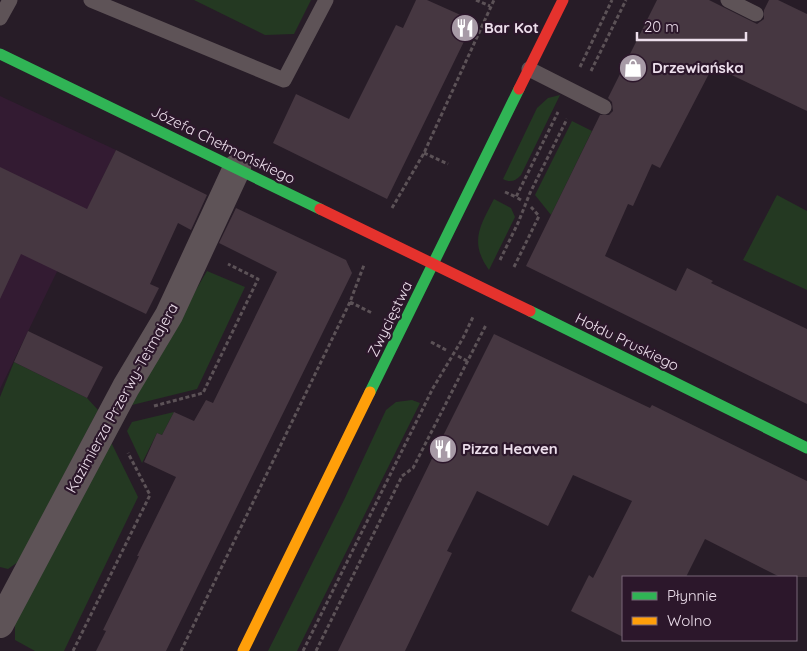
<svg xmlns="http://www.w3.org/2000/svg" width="807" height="651" font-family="Quicksand,sans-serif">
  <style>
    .built { fill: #331b32 }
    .green { fill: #243922 }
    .building { fill: #463741 }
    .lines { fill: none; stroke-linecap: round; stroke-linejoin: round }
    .path { stroke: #5c5257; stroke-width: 3; stroke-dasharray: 4 2.5; stroke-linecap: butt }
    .lane { stroke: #5e5357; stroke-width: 15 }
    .street { stroke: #5e5357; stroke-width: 28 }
    .fast { stroke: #30b455; stroke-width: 11 }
    .slow { stroke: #ff9f0a; stroke-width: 11 }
    .jam { stroke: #e5322d; stroke-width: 11 }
    .labels { text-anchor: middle; stroke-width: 4.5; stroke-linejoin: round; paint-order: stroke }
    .poi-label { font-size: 15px; font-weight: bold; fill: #ecdeeb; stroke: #2c172b; text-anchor: start }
    .street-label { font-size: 15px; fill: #ecdeeb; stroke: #2c172b }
  </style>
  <rect width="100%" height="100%" fill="#271c27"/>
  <path class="built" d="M0,96L116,150L0,389Z"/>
  <path class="green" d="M194,0H311L294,34L265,35Z
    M560,95L521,175C516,181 510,183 503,179L537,108L548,98Z
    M572,121L592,131L551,215L535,195Z
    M777,195L807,211V290L743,260Z
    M494,199L511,208L515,217L489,270C469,242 480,226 494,199Z
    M207,271L245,287L197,389L128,406Z
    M14,362L87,398L98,410L18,562L8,569L0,567V397Z
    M412,400L420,403L297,651H268L344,500L386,410L396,402Z
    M174,412L162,435L157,433L142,463L127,431L132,422Z
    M108,436L138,497L64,651H35L15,640V620Z"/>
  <path class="building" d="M416,0H427L474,21L387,199L273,143L296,94L349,119L396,25L403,28Z
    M657,0H709L757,24L764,19V10L769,0H778L807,14V111L713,66L660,168L652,164L633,206L628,204L605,256L676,291L687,268L713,281L711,283L807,329V404L526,266L600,115H609L613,111L612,102L608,98Z
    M116,150L207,195L191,230L178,223L150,284L159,288L146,314L21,254L0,299V167L87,209Z
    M236,208L346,260L352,273L166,651H96L106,631L103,630L139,556H137L176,477L144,462L157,433L162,435L174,412L194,421L206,400L213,403L277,272L219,243Z
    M28,331L103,367L87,398L14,362Z
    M494,334L650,408L652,405L807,481V577H780L705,539L686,577H623V637L571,611L589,575L593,578L632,501L573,475L548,526L477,491L447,551L452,553L405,651H338L444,434Z"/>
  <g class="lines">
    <path class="path" d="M476,0L490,6
      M580,67L612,0
      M591,71L626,0
      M424,153L448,164
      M505,192L516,197
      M521,200L516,197L558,112
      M392,208L424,153L494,0
      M500,260L518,223L530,193L567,119
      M514,267L539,216L531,207
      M350,302L372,313
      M431,342L448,351
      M458,356L467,361
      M154,406L203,393L258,279L228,264
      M73,651L150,495L128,453
      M181,651L350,302L364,265
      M303,651L433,388L463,338L473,317
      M316,651L402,476L413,468L486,325"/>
    <path class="lane" d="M91,0L284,80L326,0
      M728,0L756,14
      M0,18L10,0
      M529,69L604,107"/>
    <path class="street" d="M0,624L126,387L169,315L237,168"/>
    <path class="fast" d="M0,54L320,209
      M530,311L807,448
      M370,392L519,89"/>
    <path class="slow" d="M243,651L370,392"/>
    <path class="jam" d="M519,89L563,0
      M320,209L530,311"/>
  </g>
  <defs>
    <symbol id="restaurant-disc" viewBox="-11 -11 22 22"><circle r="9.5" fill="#a79aa6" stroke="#2c172b"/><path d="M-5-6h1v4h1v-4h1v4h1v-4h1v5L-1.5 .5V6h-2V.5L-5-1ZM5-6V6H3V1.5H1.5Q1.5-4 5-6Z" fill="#fff"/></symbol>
    <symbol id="shop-disc" viewBox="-11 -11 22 22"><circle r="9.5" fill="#a79aa6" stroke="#2c172b"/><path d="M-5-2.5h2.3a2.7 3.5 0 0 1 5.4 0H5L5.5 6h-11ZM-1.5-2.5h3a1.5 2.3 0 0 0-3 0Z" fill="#fff"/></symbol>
  </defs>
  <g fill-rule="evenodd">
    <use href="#restaurant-disc" x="449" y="12" width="32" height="32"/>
    <use href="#shop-disc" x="617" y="52" width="32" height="32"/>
    <use href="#restaurant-disc" x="427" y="433" width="32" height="32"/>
  </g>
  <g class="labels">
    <g class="poi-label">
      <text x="484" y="33">Bar Kot</text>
      <text x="652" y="73">Drzewiańska</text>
      <text x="462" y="454">Pizza Heaven</text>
    </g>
    <g class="street-label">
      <text transform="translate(223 145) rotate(26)" y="5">Józefa Chełmońskiego</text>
      <text transform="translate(390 319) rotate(-64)" y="5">Zwycięstwa</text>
      <text transform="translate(627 342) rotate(26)" y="5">Hołdu Pruskiego</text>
      <text transform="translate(122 398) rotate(-61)" y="5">Kazimierza Przerwy-Tetmajera</text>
    </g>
  </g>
  <rect x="622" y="576" width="175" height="65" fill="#2c172b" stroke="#796778"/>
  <rect x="632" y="592" width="25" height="8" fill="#30b455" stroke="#796778"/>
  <text x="667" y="601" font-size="15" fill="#ecdeeb">Płynnie</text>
  <rect x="632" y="617" width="25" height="8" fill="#ff9f0a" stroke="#796778"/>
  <text x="667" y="626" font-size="15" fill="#ecdeeb">Wolno</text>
  <path d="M637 32v8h109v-8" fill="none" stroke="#ecdeeb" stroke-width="2.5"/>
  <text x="644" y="32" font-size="15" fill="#ecdeeb" stroke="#2c172b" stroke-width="4" paint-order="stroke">20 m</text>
</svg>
